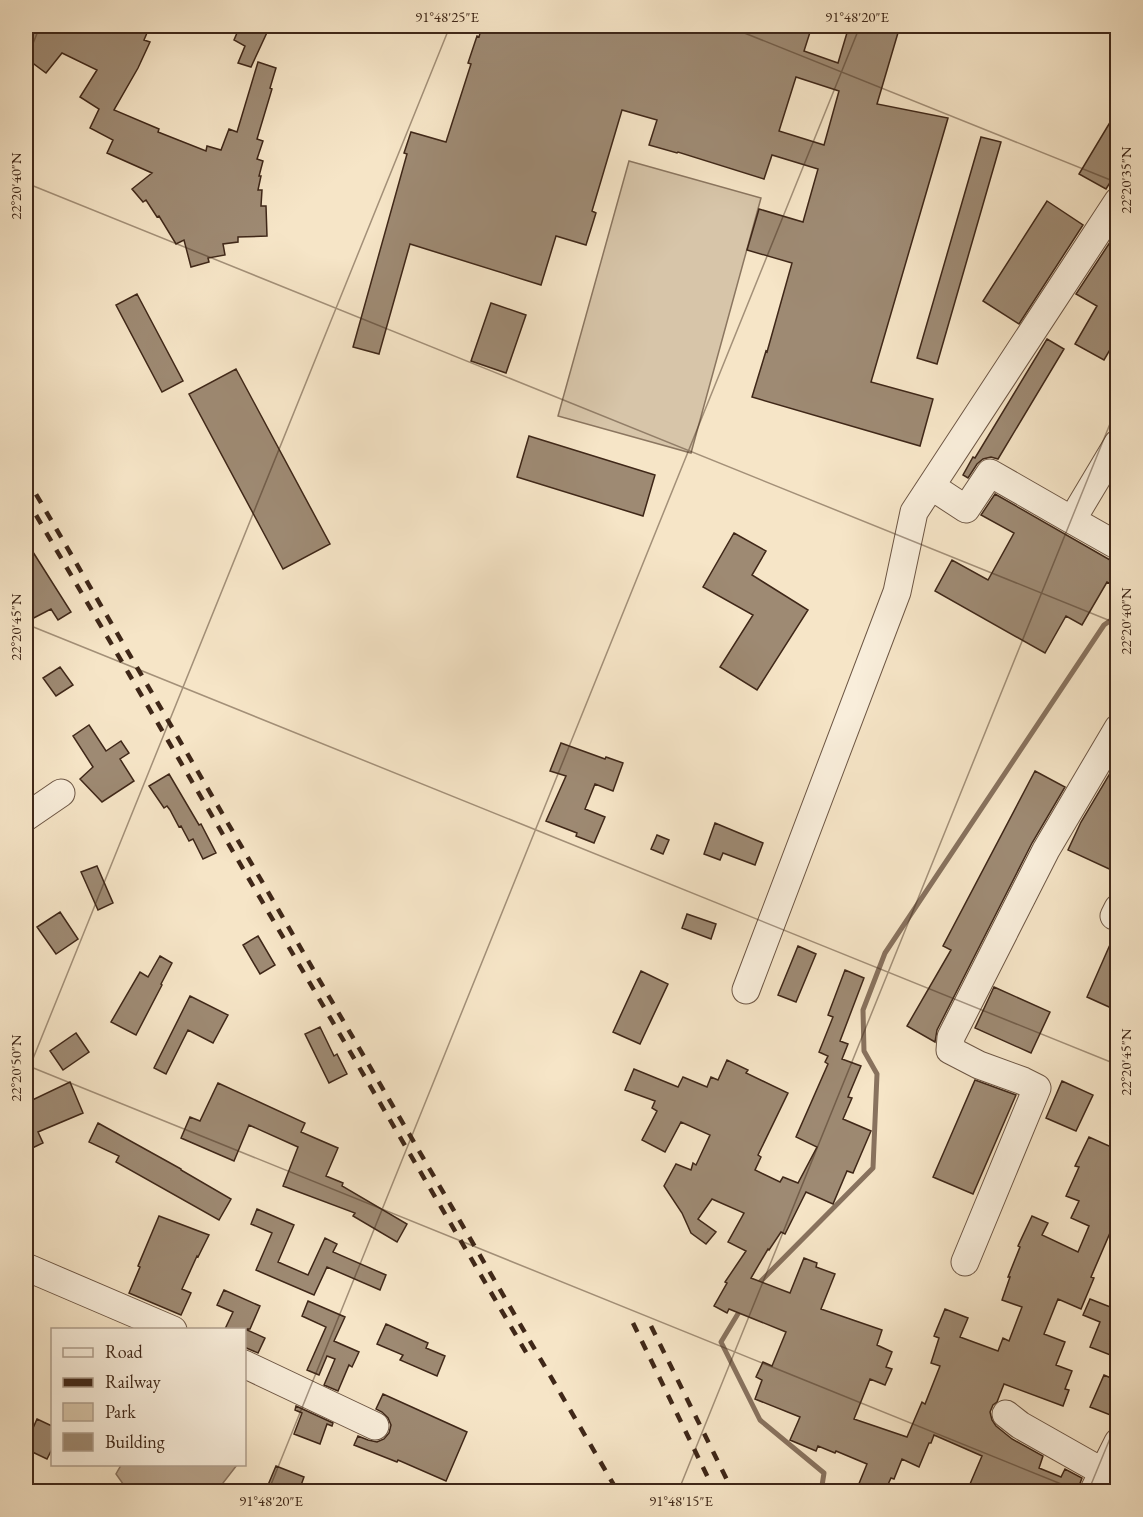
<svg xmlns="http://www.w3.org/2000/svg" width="1143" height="1517" font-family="'EB Garamond',serif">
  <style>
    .green { fill: #d7c5a9; stroke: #8b7660; stroke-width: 1.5 }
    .water { fill: #b8a48c; stroke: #88725e; stroke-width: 1.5 }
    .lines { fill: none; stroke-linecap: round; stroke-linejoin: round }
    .stream { stroke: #88725e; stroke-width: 5 }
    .building { fill: #9e8a73; stroke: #3f2718; stroke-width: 1.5; fill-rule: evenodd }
    .minor-casing { stroke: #6d5644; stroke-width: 29 }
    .minor { stroke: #f9eedb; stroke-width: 27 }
    .rail { stroke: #3f2718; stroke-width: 4.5; stroke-dasharray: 10 10; stroke-linecap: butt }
    .ticks { fill: none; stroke: #3f2718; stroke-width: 1.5; stroke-opacity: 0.45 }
    .neatline { fill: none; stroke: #3f2718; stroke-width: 2 }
    .ticks-label { font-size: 15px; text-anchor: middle; fill: #3f2718 }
  </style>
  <rect width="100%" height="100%" fill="#f6e5c7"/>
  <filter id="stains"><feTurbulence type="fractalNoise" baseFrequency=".00333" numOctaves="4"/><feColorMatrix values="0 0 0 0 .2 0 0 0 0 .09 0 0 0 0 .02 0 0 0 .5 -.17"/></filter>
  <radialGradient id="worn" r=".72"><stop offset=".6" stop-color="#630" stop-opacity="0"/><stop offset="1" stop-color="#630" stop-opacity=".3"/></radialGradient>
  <path class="green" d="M629,161L761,198L691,453L558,416Z"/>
  <path class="water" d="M121,1465V1464L237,1465L216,1492L128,1491L116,1474Z"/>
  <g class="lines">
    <path class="stream" d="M757,1285L873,1168L877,1074L864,1051L863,1010L885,953L1104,625L1118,615
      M742,1307L721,1342L760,1420L824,1473L821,1492"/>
  </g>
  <path class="building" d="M26,26H150L144,40L150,42L138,68L114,110L159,129L158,132L206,151L207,146L221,150L229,129L237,132L258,62L276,68L270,88L272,89L257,139L263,141L257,159L263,161L259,176H261L258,190H262L261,206H266L267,236L238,237V242L223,244L225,255L208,258L209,262L191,267L184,240L176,244L159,216L157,217L146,200L143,202L132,189L152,173L107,153L113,140L90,128L99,109L80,97L97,70L62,53L46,73L26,58Z
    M240,26H270L251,67L238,63L245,46L234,40Z
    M482,26H812L804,51L838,63L849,26H900L877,104L948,118L871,382L933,399L920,446L752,397L766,351L767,352L792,263L747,250L759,209L803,222L818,169L772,155L764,179L678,152L677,153L649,145L657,120L622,110L592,211L596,213L586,245L556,236L541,285L410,244L379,354L353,347L407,154L404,153L411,132L446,142L471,64L468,63L477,36L479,37ZM796,77L839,91L824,145L779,131Z
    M1118,109V170L1106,189L1079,174Z
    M981,137L1001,142L937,364L917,358Z
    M1047,201L1083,225L1019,324L983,301Z
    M1118,230V336L1104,360L1075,344L1097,306L1076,294Z
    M137,294L183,381L162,392L116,305Z
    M491,303L526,315L506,373L471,361Z
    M1047,339L1064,349L998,459L991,457L983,459L977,464L968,478L963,475L973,457L975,458Z
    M236,369L330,544L283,569L189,394Z
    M529,436L655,475L643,516L517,477Z
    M995,494L1110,560L1118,562V576L1113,585L1107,582L1082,625L1066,616L1045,653L935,591L952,560L988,580L1014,533L981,515Z
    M734,533L766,551L752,575L808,610L757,690L720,667L753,615L703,587Z
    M26,541L71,612L58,620L51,609L26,622Z
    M60,667L73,685L56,696L43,678Z
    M89,725L106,751L121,741L129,753L120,759L134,781L102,802L80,779L93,767L73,736Z
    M561,743L605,759L606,757L623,763L613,791L595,784L585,809L605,817L594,843L576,836L577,833L546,821L566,776L550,771Z
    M1118,760V873L1068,850L1081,822Z
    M1035,771L1065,787L1032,843L937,1030L935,1042L907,1026L951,950L943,946Z
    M169,774L199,825L201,824L216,853L203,859L193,839L189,841L181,826L179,827L170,810L167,806L164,808L149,786Z
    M715,823L763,843L755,865L723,853L720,860L704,854Z
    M657,835L669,840L663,854L651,849Z
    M97,866L113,903L98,910L81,872Z
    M60,912L78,939L56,954L37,927Z
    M687,914L716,924L711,939L682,928Z
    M1116,931H1118V1011L1087,997Z
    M258,936L275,965L260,974L243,945Z
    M798,946L816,954L796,1002L778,995Z
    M160,956L172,963L161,984L162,985L136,1035L111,1022L140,972L148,977Z
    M845,970L864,978L840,1041L848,1044L842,1059L861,1066L848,1097L852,1098L843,1119L871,1131L853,1173L847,1171L833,1204L806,1192L785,1234L781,1232L769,1250L768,1249L751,1278L790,1293L804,1258L817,1263L816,1267L835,1274L821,1309L882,1330L877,1345L892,1352L886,1367L892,1369L885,1385L870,1379L854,1419L907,1437L922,1402L925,1404L940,1366L931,1363L939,1338L934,1336L945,1309L968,1318L960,1337L998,1351L1003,1338L1009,1341L1022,1307L1002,1300L1010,1277H1008L1020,1247L1018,1246L1032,1216L1048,1223L1042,1235L1078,1252L1089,1226L1071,1218L1079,1201L1066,1196L1079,1167L1075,1166L1089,1137L1118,1150V1228L1113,1226L1091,1277L1094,1278L1081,1309L1058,1299L1044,1334L1065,1342L1056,1365L1072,1371L1065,1389L1069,1390L1063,1406L1004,1384L997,1402L993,1405L990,1412L992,1420L996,1426L1012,1439L1043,1456L1039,1468L1061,1477L1065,1469L1082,1478L1077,1491H988L970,1484L982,1456L934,1435L931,1443H929L919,1467L902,1459L894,1479L891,1478L885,1491H856L867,1464L836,1451L835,1453L818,1446L816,1451L790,1440L800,1417L755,1399L762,1380L756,1377L763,1362L772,1366L786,1332L729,1309L727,1313L714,1306L727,1283L725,1282L746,1251L728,1242L744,1213L712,1199L698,1219L716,1232L706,1244L691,1233L682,1213L664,1186L676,1164L691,1170L693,1163L696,1165L710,1135L681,1122L665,1152L642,1140L657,1111L652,1108L655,1101L625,1090L634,1069L678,1087L683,1077L707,1087L711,1077L718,1080L727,1060L748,1070L746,1073L788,1093L758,1155L761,1157L755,1170L780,1182L783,1177L798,1183L817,1147L796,1137L828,1064L825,1062L828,1056L819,1052L833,1017L828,1015Z
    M641,971L668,984L640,1044L613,1032Z
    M994,987L1050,1012L1031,1053L975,1028Z
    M190,996L228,1015L213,1043L188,1030L166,1074L154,1068Z
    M320,1027L334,1056L337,1054L347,1074L329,1083L305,1034Z
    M76,1033L89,1052L63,1070L50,1051Z
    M975,1080L1016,1095L973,1194L933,1177Z
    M1062,1081L1093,1095L1076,1131L1046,1118Z
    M70,1082L83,1113L38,1132L43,1143L26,1151V1103Z
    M218,1083L305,1123L301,1132L338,1148L326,1176L343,1183L342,1186L407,1224L397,1242L353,1216L355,1213L283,1186L298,1147L249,1125L234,1161L181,1138L190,1117L200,1121Z
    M98,1123L181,1169V1170L231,1199L219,1220L116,1162L119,1156L89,1142Z
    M257,1209L294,1225L278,1262L308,1275L325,1238L337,1244L333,1252L386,1275L380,1290L327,1267L314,1295L256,1270L272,1233L251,1224Z
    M159,1216L209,1235L198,1257L197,1256L182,1289L191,1293L181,1315L129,1293L140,1267L138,1266Z
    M224,1290L260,1306L250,1329H245L265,1338L258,1353L244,1347V1329H225L233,1312L217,1305Z
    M1090,1299L1118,1310V1358L1090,1347L1100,1322L1083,1315Z
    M308,1301L345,1317L334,1341L359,1352L352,1367L349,1365L338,1391L324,1385L335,1359L327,1356L319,1375L307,1370L326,1327L302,1316Z
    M386,1324L428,1343L426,1348L445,1356L437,1376L400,1360L403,1355L377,1344Z
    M1104,1375L1118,1381V1418L1090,1407Z
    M383,1394L467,1432L446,1481L398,1460L397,1462L354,1445L358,1436L368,1440L377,1442L384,1439L389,1433L391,1425L388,1418L382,1412L376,1409Z
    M296,1406L333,1423L332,1426L327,1424L320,1444L294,1434L302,1413L295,1410Z
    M37,1419L52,1426V1449L47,1459L26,1449V1444Z
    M276,1466L304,1477L299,1491H285L268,1485Z"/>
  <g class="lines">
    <defs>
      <path id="minor" d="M931,486L966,509L990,473L1072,520L1118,443
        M1072,520L1118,546
        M26,817L61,793
        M1114,916L1118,908
        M746,990L897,592L914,512L1118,201
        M965,1262L1037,1088L1023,1081L979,1065L950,1050L951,1037L1046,850L1118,728
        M26,1267L173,1330
        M244,1364L375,1426
        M1006,1414L1020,1425L1103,1472
        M1093,1492L1118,1442"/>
    </defs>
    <use href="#minor" class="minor-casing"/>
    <use href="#minor" class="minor"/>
    <path class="rail" d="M26,477L618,1492
      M26,498L527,1354
      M633,1323L715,1492
      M651,1326L733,1492"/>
  </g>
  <path class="ticks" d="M727,26L1118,183M26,61L40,26M26,183L1118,624M26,624L1118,1065M26,1065L1081,1492M26,1076L450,26M268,1492L860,26M678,1492L1118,404M1088,1492L1118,1419"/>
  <rect width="1143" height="1517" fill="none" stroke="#f6e5c7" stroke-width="66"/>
  <rect x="51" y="1328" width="195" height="138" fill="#f9eedb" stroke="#af9e8d" stroke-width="1.5"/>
  <rect x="63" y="1348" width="30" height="9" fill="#f9eedb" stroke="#af9e8d" stroke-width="1.5"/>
  <text x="105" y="1358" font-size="18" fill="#3f2718">Road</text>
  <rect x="63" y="1378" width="30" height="9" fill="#3f2718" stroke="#af9e8d" stroke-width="1.5"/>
  <text x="105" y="1388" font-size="18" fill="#3f2718">Railway</text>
  <rect x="63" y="1403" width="30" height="18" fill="#d7c5a9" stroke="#af9e8d" stroke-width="1.5"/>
  <text x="105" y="1418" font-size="18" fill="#3f2718">Park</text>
  <rect x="63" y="1433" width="30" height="18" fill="#9e8a73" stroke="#af9e8d" stroke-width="1.5"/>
  <text x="105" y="1448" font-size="18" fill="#3f2718">Building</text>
  <rect x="33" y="33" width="1077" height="1451" class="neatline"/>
  <g class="ticks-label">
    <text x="447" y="22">91°48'25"E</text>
    <text x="857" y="22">91°48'20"E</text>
    <text transform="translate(1126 180) rotate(-90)" y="5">22°20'35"N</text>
    <text transform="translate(16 186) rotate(-90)" y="5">22°20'40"N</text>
    <text transform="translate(1126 621) rotate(-90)" y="5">22°20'40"N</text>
    <text transform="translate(16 627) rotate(-90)" y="5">22°20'45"N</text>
    <text transform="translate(1126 1062) rotate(-90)" y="5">22°20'45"N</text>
    <text transform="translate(16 1068) rotate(-90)" y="5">22°20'50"N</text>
    <text x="271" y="1506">91°48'20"E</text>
    <text x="681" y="1506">91°48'15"E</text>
  </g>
  <rect width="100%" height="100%" filter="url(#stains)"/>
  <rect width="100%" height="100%" fill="url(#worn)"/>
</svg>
